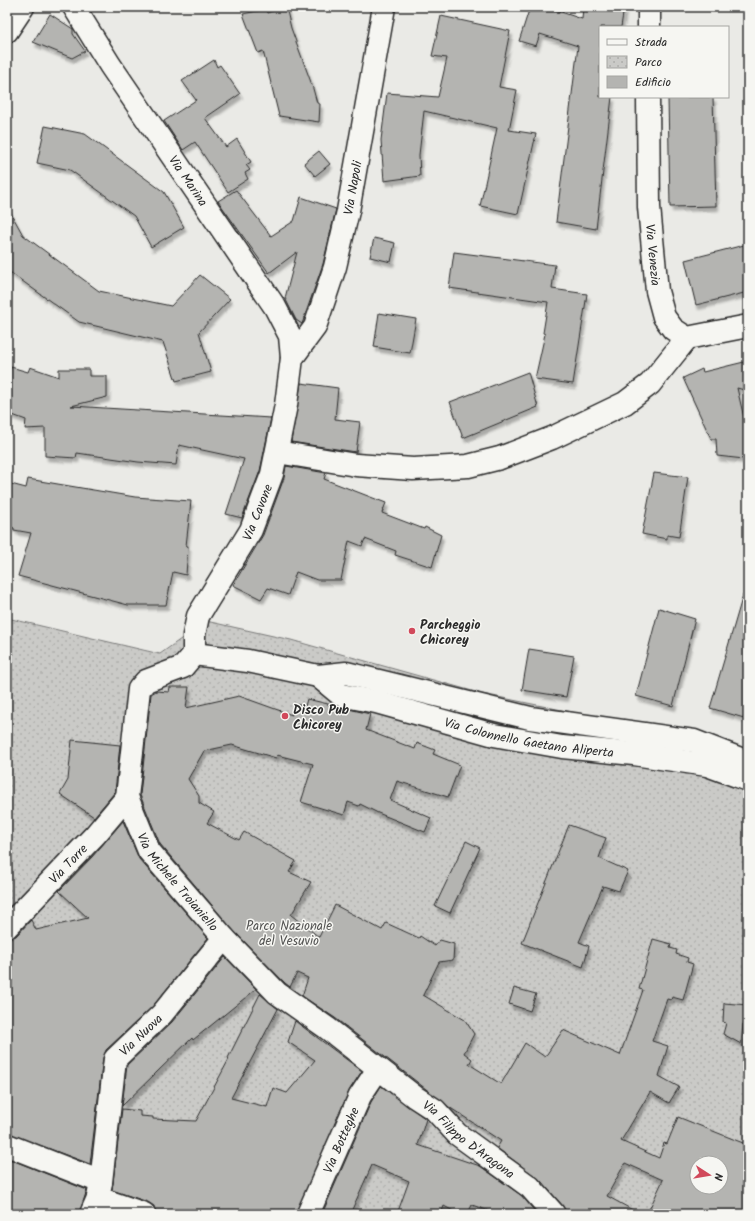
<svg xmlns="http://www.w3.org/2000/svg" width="755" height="1221" font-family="Kalam,sans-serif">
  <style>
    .park { fill: url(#park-dots); stroke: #7a7a79; fill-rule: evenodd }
    .building { fill: #b4b4b1; stroke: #2b2b2b; fill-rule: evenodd; filter: url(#shadow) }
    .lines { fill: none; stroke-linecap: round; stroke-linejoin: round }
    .minor-casing { stroke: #2b2b2b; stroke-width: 25 }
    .major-casing { stroke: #2b2b2b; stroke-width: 25 }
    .minor { stroke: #f6f6f2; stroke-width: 22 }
    .major { stroke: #f6f6f2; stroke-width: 22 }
    .poi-dot { fill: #d1495b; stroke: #f6f6f2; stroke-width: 1.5 }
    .labels { text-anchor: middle; stroke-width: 3; stroke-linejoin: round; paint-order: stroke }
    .street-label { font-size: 13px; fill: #2b2b2b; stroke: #f6f6f2 }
    .poi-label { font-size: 13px; font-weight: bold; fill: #2b2b2b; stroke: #f6f6f2; text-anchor: start }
    .park-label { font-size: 13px; fill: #535352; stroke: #f6f6f2 }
  </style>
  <defs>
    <pattern id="park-dots" width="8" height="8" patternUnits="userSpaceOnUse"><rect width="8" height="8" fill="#cacac7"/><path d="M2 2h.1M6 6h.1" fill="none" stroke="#aeaeab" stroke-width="1.8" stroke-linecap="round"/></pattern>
    <filter id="shadow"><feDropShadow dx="2.5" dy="4.5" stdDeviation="1" flood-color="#0004"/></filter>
  </defs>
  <rect width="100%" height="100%" fill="#eaeae6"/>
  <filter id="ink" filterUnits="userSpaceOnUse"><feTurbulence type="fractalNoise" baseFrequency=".025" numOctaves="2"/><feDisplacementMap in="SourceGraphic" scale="8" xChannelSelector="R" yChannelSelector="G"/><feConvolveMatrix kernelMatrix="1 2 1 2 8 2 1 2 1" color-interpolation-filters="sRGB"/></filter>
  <g filter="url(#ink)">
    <path class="park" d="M7,618L160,654L206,621L291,640L483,694L720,742L748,753V1214H7ZM697,1163H721V1187H697Z"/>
    <path class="building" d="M283,7H286L291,28L312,85L317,103L320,104L319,122L279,116L263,51L258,53L243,14L266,9L267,13Z
      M530,7H546L582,19L583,7H624L621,27H600V97H612L596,229L556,222L578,46L540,34L536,46L519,41Z
      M50,14L73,29V34L85,51L72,58L33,42Z
      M441,16L510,31L499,87L517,90L509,130L536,134L518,214L480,206L497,128L424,111L419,155L420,176L384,181L381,140L387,93L438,97L447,58L432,56Z
      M214,60L217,67L220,65L240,94L205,118L226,147L237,139L251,162L246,165L250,170L245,173L248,179L228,192L195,142L183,150L164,121L196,100L182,81Z
      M668,97H713L716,206L670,207Z
      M45,126L85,134L164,192L184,227L151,247L134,216L70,170L37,163Z
      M319,151L330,164L315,176L304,163Z
      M236,190L271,236L294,221L301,197L336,209L323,264L302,324L296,320L285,298L297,252L269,273L218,201Z
      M7,206L23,235L99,291L171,306L200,275L230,299L199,332L211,372L176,381L163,342L79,322L7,270Z
      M374,238L395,243L391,262L370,257Z
      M748,244V292L696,305L685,260Z
      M454,252L555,265L552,289L587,294L573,384L535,379L545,334L543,333L548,302L449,288Z
      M379,313L416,319L410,353L374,347Z
      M748,361V391L737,388L748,435L744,459L717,456L716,439H711L683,378L702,369L703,372Z
      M11,367L28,372L30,367L59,377V369H89V376H107V397L71,406L271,418L260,471L242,518L226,514L244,459L179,445L176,465L138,462L77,453L76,458L45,456V428L25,429L26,420L7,413V377Z
      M528,372L538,407L463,438L450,402Z
      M301,383L338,388L335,419L360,422L356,452L291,442Z
      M286,466L326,473L324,479L386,503L382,513L424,529L425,527L441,535L432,567L395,555L396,551L365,539L362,546L349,541L341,580H317L296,572L288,595L268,588L261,599L233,585L263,535L284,478Z
      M654,473L688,477L679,537L667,535V539L642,534Z
      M28,479L135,497L191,501L186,546H188L186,575L173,572L166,605H128L18,576L31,533L14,530V528L7,526V483L26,488Z
      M743,595L748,596V705L744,718L710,708Z
      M659,608L695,619L673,706L636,696Z
      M529,649L574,656L566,697L522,690Z
      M170,687H189L186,708L239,696L292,715L294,704L305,706L307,699L370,714L366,730L415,749L417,743L435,750L433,754L460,765L448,797L397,781L390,800L431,818L425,832L378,813L360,804L359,806L348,802L344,815L301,802L313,764L277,755L276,758L232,745L204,751L188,779L199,796V803L214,812L207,823L239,840L244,832L296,861L289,872L311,882L291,915L319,937L335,905L382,930L386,923L419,938L420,936L435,946L440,940L454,944L453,960L439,962L423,995L465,1020L474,1034L464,1053L472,1059L469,1064L501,1084L525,1043L545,1057L563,1030L620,1055L643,990L639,989L653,939L671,944L670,948L677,950L676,954L688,958L687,962L693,964L683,1000L672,997L671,1000L667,999L652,1041L668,1046L659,1076L679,1087L669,1103L650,1092L621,1141L659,1158L664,1143L667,1144L678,1117L748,1145V1214H647L663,1180L625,1163L607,1196L640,1214H566L563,1206L539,1179L497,1148L501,1141L449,1107L335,1018L302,996L308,978L297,973L290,987L285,983L233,930L160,844L140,795L151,694L156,691L169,692ZM697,1163H721V1187H697Z
      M72,740L120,745L115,792L94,817L60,794L68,780Z
      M123,821L139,859L208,938L153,1006L106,1050L103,1058L90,1164L7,1133V939L16,936L31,920L36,930L88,918L59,891L92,857Z
      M569,825L606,838L599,858L628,871L619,891L603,886L579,942L589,946L583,967L522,943Z
      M466,841L480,848L450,913L435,906Z
      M225,957L256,989L193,1040L192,1038L122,1106L127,1065L172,1022Z
      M514,988L536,994L530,1011L509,1004Z
      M260,994L278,1009L231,1098L267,1107L273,1088L287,1093L315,1060L288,1042L295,1021L362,1071L349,1091L296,1214H156L154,1206L148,1202L112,1190L122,1109L140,1111V1116L153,1117V1119L196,1121L229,1059L228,1058Z
      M724,1003L748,1005V1024H743L741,1044L723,1034L726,1023L723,1022Z
      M381,1086L426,1119L418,1145L480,1166L522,1196L537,1214H498L472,1205L468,1213L460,1210L459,1214L444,1206L441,1214H397L409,1181L372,1165L350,1214H322L371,1102Z
      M7,1158L87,1190L79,1214H7Z"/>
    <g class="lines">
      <defs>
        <g id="minor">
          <path id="s1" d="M74,7L110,65L275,307L290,336L292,358L286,405L272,474L251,530L198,616L194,635V654"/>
          <path d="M649,27V7"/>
          <path id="s2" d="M648,97L649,207L657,291L664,317L673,329L687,338L748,326"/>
          <path id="s3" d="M292,358L315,327L335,267L348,211L384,7"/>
          <path d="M277,452L356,465L413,469L468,466L500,458L552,438L625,403L650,384L687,338"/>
          <path id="s4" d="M194,654L183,667L146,681L139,689L127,797L149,851L224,938L277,993L327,1028L415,1097L435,1110L457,1134L530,1187L554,1214"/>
          <path d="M194,654L248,661L318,676L346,673L530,718L694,741L748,762"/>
          <path id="s5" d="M318,676L341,695L376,702L494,735L562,747L634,754L707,765L748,780"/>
          <path id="s6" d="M7,927L95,835L127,797"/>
          <path d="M7,1145L101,1182"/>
          <path d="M98,1198L144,1214"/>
          <path id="s7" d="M91,1214L98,1198L101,1182L115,1059L162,1014L224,938"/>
          <path id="s8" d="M308,1214L360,1096L378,1069"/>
        </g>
        <path id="major" d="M7,31L23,7"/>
      </defs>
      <use href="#minor" class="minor-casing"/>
      <use href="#major" class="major-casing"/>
      <use href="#minor" class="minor"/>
      <use href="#major" class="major"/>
    </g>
  </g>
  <g class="poi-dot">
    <circle cx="412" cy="631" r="4"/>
    <circle cx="285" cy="716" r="4"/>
  </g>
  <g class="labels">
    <g class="street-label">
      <text dy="5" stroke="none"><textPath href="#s1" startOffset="208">Via Marina</textPath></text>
      <text dy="5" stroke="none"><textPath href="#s3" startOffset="183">Via Napoli</textPath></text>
      <text dy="5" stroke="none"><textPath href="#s2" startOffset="158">Via Venezia</textPath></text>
      <text transform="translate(257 512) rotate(-68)" y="5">Via Cavone</text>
      <text dy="5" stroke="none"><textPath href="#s5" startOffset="223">Via Colonnello Gaetano Aliperta</textPath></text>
      <text dy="5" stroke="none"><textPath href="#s6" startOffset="88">Via Torre</textPath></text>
      <text dy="5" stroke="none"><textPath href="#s4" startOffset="276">Via Michele Troianiello</textPath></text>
      <text dy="5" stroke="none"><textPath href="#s7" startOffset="193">Via Nuova</textPath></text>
      <text dy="5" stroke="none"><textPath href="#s4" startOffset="667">Via Filippo D'Aragona</textPath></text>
      <text dy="5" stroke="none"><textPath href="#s8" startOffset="81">Via Botteghe</textPath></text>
    </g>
    <g class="poi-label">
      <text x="420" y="629">Parcheggio<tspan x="420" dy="15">Chicorey</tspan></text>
      <text x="293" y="714">Disco Pub<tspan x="293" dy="15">Chicorey</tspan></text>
    </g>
    <g class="park-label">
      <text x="289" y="930">Parco Nazionale<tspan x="289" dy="15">del Vesuvio</tspan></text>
    </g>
  </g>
  <rect width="755" height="1221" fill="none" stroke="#f6f6f2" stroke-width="24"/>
  <rect x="12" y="12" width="731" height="1197" fill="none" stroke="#2b2b2b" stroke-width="1.5" filter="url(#ink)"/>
  <rect x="599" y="26" width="130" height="72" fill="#f6f6f2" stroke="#a5a5a2"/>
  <rect x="607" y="39" width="20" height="6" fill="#f6f6f2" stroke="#a5a5a2"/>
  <text x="635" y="46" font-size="12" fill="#2b2b2b">Strada</text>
  <rect x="607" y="56" width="20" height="12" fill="url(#park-dots)" stroke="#a5a5a2"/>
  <text x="635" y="66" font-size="12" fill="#2b2b2b">Parco</text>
  <rect x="607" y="76" width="20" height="12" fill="#b4b4b1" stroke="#a5a5a2"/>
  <text x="635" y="86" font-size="12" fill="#2b2b2b">Edificio</text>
  <g transform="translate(709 1175) rotate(102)"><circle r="19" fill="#f6f6f2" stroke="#a5a5a2"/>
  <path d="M0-3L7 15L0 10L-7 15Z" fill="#d1495b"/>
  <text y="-6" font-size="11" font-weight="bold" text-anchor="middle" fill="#2b2b2b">N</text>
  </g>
</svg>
